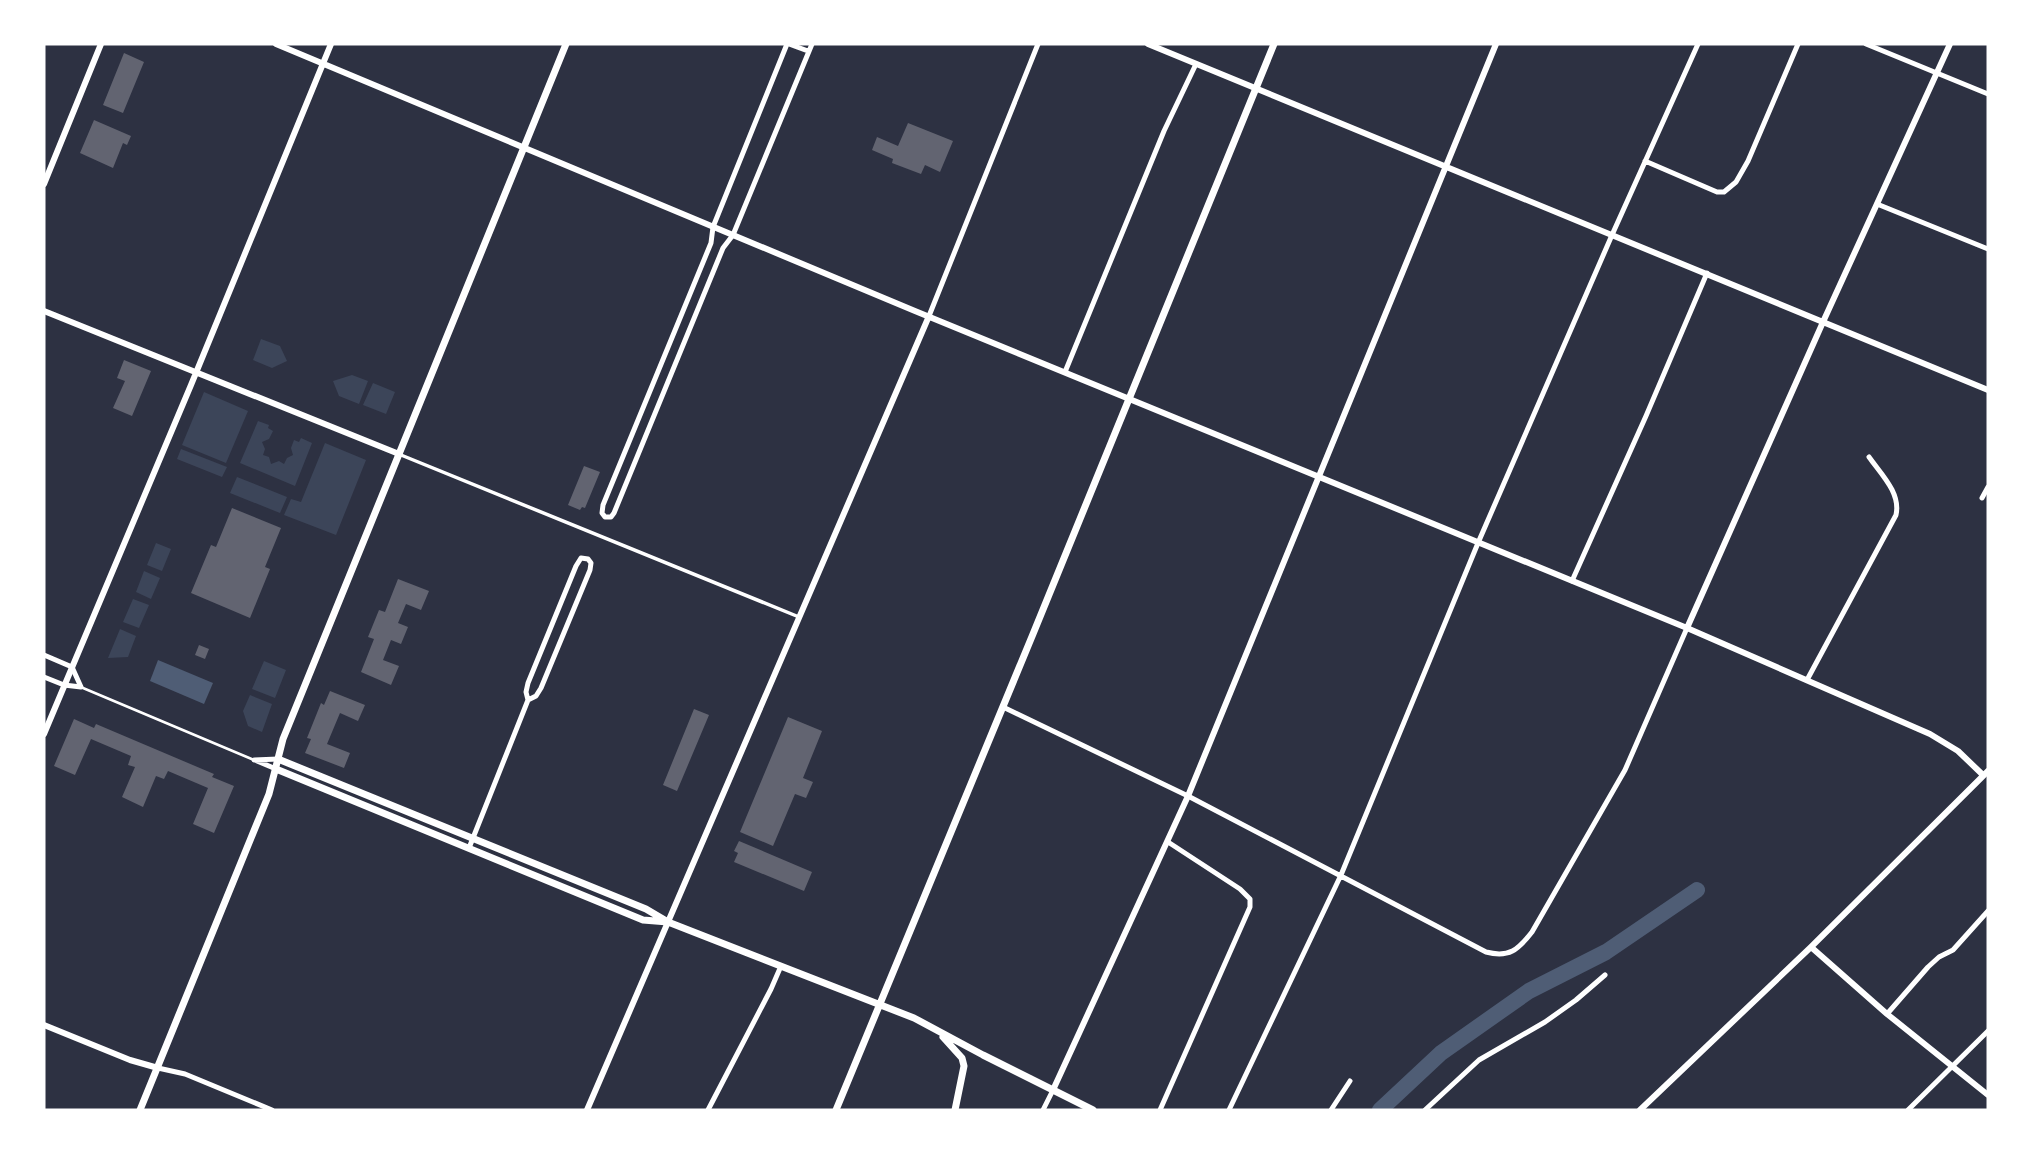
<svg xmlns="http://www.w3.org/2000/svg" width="2032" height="1154" font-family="'IBM Plex Serif',serif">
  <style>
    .green { fill: #3c4559 }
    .water { fill: #4f5d75 }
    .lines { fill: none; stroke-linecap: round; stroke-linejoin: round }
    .river { stroke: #4f5d75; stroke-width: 16 }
    .building { fill: #626471 }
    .service { stroke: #fff; stroke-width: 2.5 }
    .pedestrian { stroke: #fff; stroke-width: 3.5 }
    .minor { stroke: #fff; stroke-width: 5 }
    .tertiary { stroke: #fff; stroke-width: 6 }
    .secondary { stroke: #fff; stroke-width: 7 }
  </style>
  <rect width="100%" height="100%" fill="#2d3142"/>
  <path class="green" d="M261,339L280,346L287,361L272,368L253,360Z
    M352,375L368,381L359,404L339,396L333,381Z
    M373,383L395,392L386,414L363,405Z
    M204,392L248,411L226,463L182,445Z
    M258,421L269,425L268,428L273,431L269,439L262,442L265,449L263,455L269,457L271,464L279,461L284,464L287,458L293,455L291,448L294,440L299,442L301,438L312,443L295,486L240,463Z
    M325,443L366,460L336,535L284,515L291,499L301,502Z
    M181,449L227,467L222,477L177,459Z
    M237,477L287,497L280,513L230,493Z
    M156,543L171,549L162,571L147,565Z
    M144,571L160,578L151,599L136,592Z
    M133,599L149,605L139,628L123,622Z
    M120,629L136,636L128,657L108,658Z
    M264,661L286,670L275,698L252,689Z
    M250,695L272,704L262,732L248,726L243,711Z"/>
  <path class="water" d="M158,660L213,683L204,704L150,681Z"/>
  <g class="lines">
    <path class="river" d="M1380,1110L1441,1053L1529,991L1606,952L1697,890"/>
  </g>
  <path class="building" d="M124,53L144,62L123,113L103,105Z
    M94,120L131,136L127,145L123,143L113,168L80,153Z
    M908,123L953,141L940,172L925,165L921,174L892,163L893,159L872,150L877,137L898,146Z
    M124,360L151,371L132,416L113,408L125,381L117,378Z
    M584,466L600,472L585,508L582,507L580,510L568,505Z
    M232,508L281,528L265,567L270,569L250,618L191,593L211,545L216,547Z
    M398,579L429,591L421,610L406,604L398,623L408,627L401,644L391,640L383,660L399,666L391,685L361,672L374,639L368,637L379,610L385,612Z
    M199,645L209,649L205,659L195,655Z
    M330,691L365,705L358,721L340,713L327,744L350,753L344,768L305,753L311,739L307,738L321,703L324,705Z
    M694,709L709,715L677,791L663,785Z
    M788,717L822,731L803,778L813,782L806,798L795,794L773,846L740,832Z
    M74,719L94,728L96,724L214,774L212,777L234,786L214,833L193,824L208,788L168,771L164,779L156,776L143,807L122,797L135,767L128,765L131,756L91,739L75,775L54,766Z
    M739,841L812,872L804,891L734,862L738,853L734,851Z"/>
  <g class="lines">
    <path class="service" d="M83,688L254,760"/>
    <path class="pedestrian" d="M401,455L799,617"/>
    <path class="minor" d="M787,44L713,227L711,243L603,505L602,513L605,517H611L614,513L723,248L733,235L812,44
      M789,44L808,51
      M1866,44L1988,94
      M1645,161L1717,192H1724L1736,182L1748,161L1798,44
      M1877,204L1988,249
      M929,316L1038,44
      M1065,372L1164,131L1196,64
      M1982,498L1988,487
      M1572,581L1646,416L1707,273
      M44,655L72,667L81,687
      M44,677L64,685L81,687
      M1807,680L1896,515C1901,493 1881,474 1869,457
      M1003,707L1188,796L1486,952C1509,958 1518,950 1532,932L1625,770L1687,628
      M254,760L278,759
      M257,761L276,769
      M469,848L528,700L526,692L528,683L576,566L581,558L588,559L591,563L590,570L541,688L536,696L528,700
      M1887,1014L1928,967L1939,957L1953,950L1988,911
      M158,1068L185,1074L272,1110
      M708,1110L771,989L781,966
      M1043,1110L1053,1090
      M1160,1110L1250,907V899L1240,889L1168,842
      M1229,1110L1341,875L1478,543L1612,235L1698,44
      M1331,1110L1350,1081
      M1425,1110L1479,1060L1545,1022L1576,1000L1605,975
      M1908,1110L1988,1031"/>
    <path class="tertiary" d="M276,44L915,311L1687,628L1930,734L1958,751L1983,775
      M1148,44L1988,390
      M44,184L101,44
      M44,311L399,454
      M1687,628L1823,322L1950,44
      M44,734L191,385L331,44
      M1811,947L1887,1014L1988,1095
      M44,1025L130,1060L158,1068
      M1053,1090L1188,796L1496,44
      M587,1110L929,316
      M1640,1110L1811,947L1988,771"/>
    <path class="secondary" d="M278,759L646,909L668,922L914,1018L983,1055L1093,1110
      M276,769L643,920L668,922
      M943,1037L962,1058L964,1066L955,1110
      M140,1110L269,794L283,739L566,44
      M836,1110L1033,634L1274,44"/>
  </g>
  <rect width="2032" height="1154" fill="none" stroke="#ffffff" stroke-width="91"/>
</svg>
